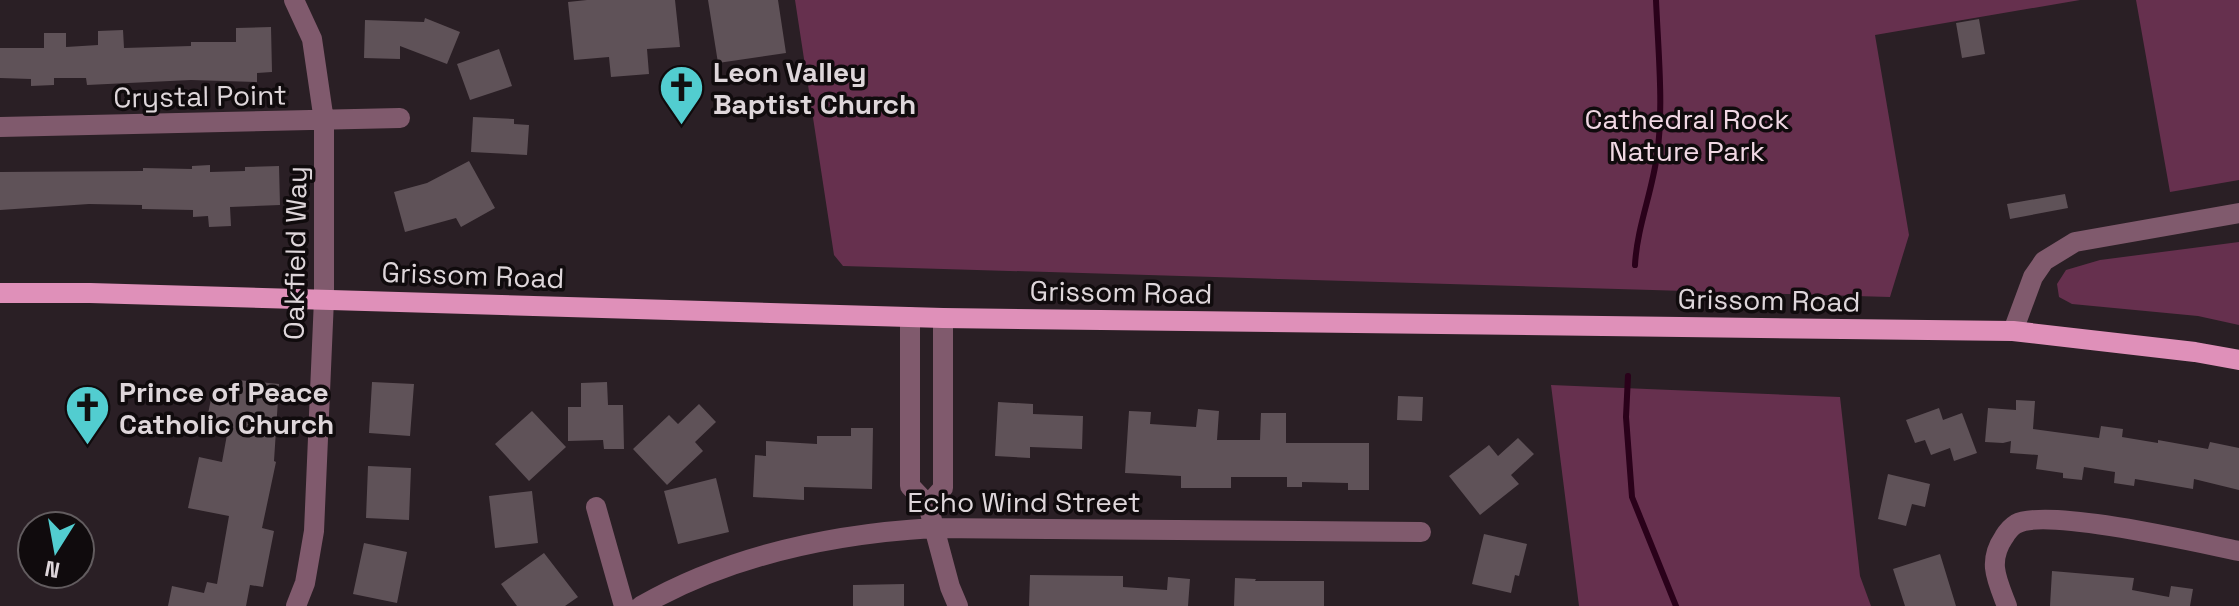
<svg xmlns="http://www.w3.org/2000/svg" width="2239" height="606" font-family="'Space Grotesk',sans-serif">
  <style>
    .green { fill: #66304e }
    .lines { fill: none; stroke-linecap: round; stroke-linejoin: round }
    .stream { stroke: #2a011a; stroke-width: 6 }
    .building { fill: #5f5258 }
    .minor { stroke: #805a6d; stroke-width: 20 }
    .major { stroke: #df90b9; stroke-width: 20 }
    .labels { text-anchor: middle; stroke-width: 7; stroke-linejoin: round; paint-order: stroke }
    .poi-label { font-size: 28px; font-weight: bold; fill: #ded6da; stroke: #100b0d; text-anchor: start }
    .street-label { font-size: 28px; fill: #ded6da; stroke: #100b0d }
    .park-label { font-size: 28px; fill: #f1d8e4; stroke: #100b0d }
  </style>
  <rect width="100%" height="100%" fill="#2a1f25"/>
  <path class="green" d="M795,0H2080L1875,35L1909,235L1890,297L843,266L834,255Z
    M2136,0H2239V180L2170,192Z
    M2239,242V325L2198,316L2072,304L2059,297L2057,284L2066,270L2100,260Z
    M1551,385L1840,397L1860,576L1871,606H1579Z"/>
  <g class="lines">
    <path class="stream" d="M1635,265C1637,227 1652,193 1657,155C1664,109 1658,48 1656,0
      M1628,376L1626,417L1632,497L1676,606"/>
  </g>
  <path class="building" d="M587,0H675L680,47L647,49L649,74L611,77L609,57L574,60L568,2Z
    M708,0H778L786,53L718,63Z
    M425,18L460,32L447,64L400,46V59L364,58L365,20L424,22Z
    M1979,19L1985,54L1962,58L1956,23Z
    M271,27L272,72L257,73V82L191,80L87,85L86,78H54V85L31,86V79L0,78V48H44V33H66V47L98,45V31L123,30L124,48L191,46V42H236V28Z
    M499,49L512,86L470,100L457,64Z
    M473,117L514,119V124L529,125L527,155L471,152Z
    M469,161L495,208L461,227L456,218L405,232L394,192L427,183Z
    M210,165V172L245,171V167L279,166L280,205L230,207L231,226L209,227L208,216L193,217V210L142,209V205L89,204L0,210V172L143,171V168L192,169V166Z
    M2065,194L2068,208L2010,219L2007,204Z
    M237,380L279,384L274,461L276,462L262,528L274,531L263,587L250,585L246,606H168L172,586L204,593L207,582L217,584L229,516L188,508L199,457L222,462L228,429L206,424L213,389L236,394Z
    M372,382L414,384L410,436L369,433Z
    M607,382L608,405H623L624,449H604L603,440L568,441V407H581V383Z
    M1398,396L1423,397L1422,421L1397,420Z
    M2016,400L2035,401L2033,429L2099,438L2101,426L2123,429L2122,437L2158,443V440L2208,449L2210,442L2239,448V490L2194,479L2193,489L2135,479L2134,486L2114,483L2115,472L2084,467L2082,480L2063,478V473L2036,469L2038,455L2010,453L2011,441L2003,443L1985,442L1988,408L2016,410Z
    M998,402L1033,404V414L1083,416L1082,449L1030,447V458L995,456Z
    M699,404L716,422L695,442L703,451L667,485L633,449L669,415L678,424Z
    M1939,408L1943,420L1962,413L1977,453L1954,461L1950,448L1931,455L1925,440L1915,443L1906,420Z
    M1198,409L1219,411L1217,440H1260L1261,413H1286V443H1369V490H1348V483L1302,482V487H1287V477H1231V488H1181V476L1125,473L1129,411L1151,412L1150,424L1196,427Z
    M532,411L566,447L529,481L495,444Z
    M851,428H873L872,489L804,487V500L753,497L755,455L766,456V441L817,444V436H851Z
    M1518,438L1534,454L1511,475L1519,484L1480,515L1449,476L1489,445L1498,456Z
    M368,466L411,468L409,520L366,518Z
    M1888,474L1930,484L1925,507L1912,504L1906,526L1878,519Z
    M716,478L729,532L678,544L664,491Z
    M532,491L538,543L495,548L489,496Z
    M1484,534L1527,544L1519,576L1515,575L1511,593L1472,584Z
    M364,543L407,552L397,603L353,594Z
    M544,553L578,597L565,606H517L501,584Z
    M1940,554L1956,606H1905L1893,569Z
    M2052,571L2134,578L2132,590L2169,597L2171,586L2193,589L2190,606H2050Z
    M1030,575L1123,576V587L1167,590L1168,577L1190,579L1188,606H1029Z
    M1235,578L1256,579L1255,581H1324V606H1234Z
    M904,584V606H853V585Z"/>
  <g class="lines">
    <path class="minor" d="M294,0L312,39L324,121V299L314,531L305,583L296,606
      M0,127L400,118
      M910,317V486L928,505L950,587L958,606
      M2013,331L2033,277L2044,261L2075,242L2239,213
      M928,505L943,488V318
      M596,507L624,606
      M641,606C730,555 832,534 933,528L1421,532
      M2007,606C1997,580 1987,562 2004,537C2007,532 2011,527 2016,524C2046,507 2199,543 2239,551"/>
    <path class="major" d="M0,293H90L943,318L2013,331L2195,352L2239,360"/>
  </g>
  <defs>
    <symbol id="church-pin" viewBox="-11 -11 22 30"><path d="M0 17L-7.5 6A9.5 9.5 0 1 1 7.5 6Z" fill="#52cdd0" stroke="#100b0d"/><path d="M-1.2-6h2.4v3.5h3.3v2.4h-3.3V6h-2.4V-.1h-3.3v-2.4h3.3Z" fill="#111"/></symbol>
  </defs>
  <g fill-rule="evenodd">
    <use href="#church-pin" x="656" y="62" width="51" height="69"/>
    <use href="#church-pin" x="62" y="382" width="51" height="69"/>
  </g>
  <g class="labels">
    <g class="poi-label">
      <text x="713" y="82">Leon Valley<tspan x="713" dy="32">Baptist Church</tspan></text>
      <text x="119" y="402">Prince of Peace<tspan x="119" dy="32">Catholic Church</tspan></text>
    </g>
    <g class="street-label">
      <text transform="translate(200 96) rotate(-1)" y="10">Crystal Point</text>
      <text transform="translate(295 253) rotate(-89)" y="10">Oakfield Way</text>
      <text transform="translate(473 275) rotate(2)" y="10">Grissom Road</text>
      <text transform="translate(1121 292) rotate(1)" y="10">Grissom Road</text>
      <text transform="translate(1769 300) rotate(1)" y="10">Grissom Road</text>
      <text x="1024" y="512">Echo Wind Street</text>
    </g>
    <g class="park-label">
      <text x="1687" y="129">Cathedral Rock<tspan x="1687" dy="32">Nature Park</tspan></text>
    </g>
  </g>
  <g transform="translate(56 550) rotate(191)"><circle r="38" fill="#100b0d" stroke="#625c5f" stroke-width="2"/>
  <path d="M0-6L14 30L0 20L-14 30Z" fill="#52cdd0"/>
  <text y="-12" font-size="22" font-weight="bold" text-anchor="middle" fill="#ded6da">N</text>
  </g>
</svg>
